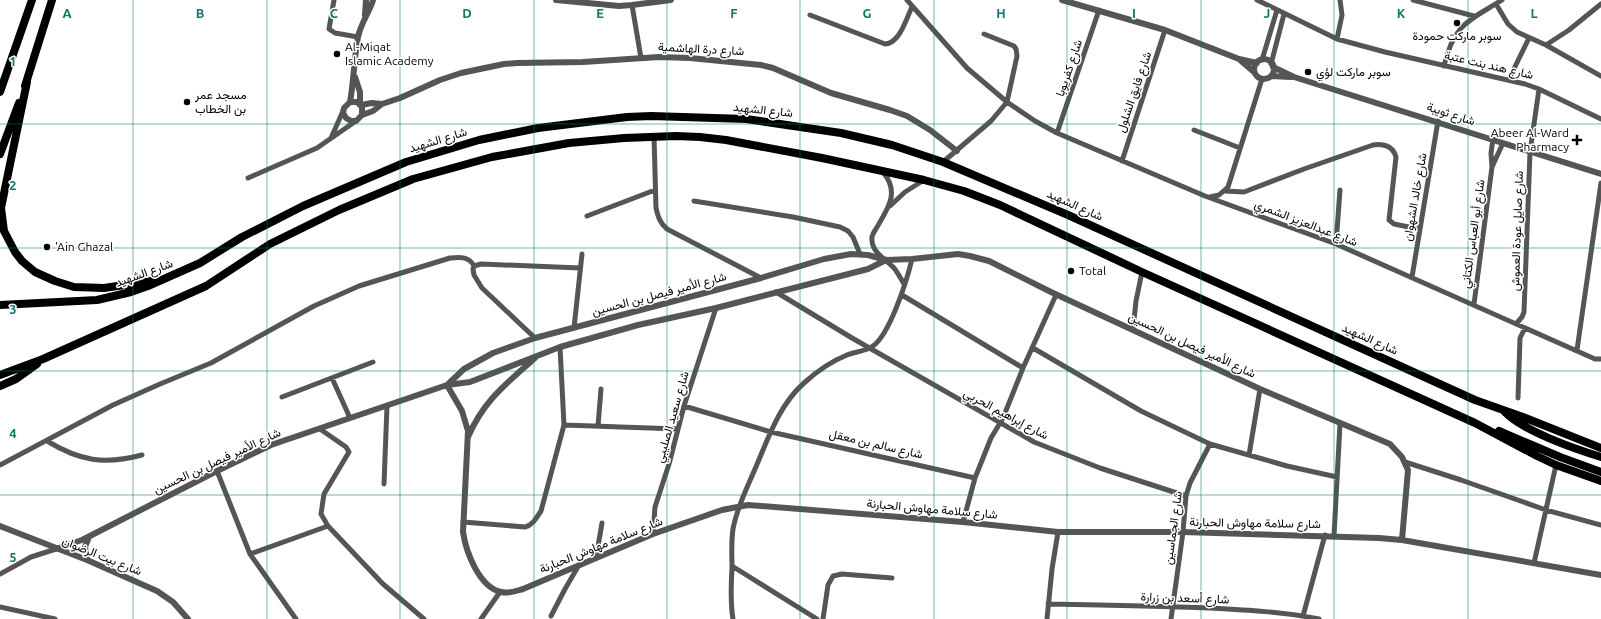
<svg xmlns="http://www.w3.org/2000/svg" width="1601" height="619" font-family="Ubuntu,Vazirmatn,sans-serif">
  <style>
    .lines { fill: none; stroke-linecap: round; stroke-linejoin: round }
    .minor { stroke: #555; stroke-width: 5 }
    .tertiary { stroke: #555; stroke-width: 6 }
    .trunk { stroke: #000; stroke-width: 8 }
    .grid { fill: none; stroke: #0f766e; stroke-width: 1; stroke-opacity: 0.55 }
    .poi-dot { fill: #000; stroke: #fff; stroke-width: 1.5 }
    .labels { text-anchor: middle; stroke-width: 3; stroke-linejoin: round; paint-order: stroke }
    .poi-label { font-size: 12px; fill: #000; stroke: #fff; text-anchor: start }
    .street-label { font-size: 12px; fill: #000; stroke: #fff }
    .grid-label { font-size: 13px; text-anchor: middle; font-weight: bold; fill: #0f766e; stroke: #fff; stroke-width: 3; stroke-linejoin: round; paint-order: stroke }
  </style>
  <rect width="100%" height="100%" fill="#fff"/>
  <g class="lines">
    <path class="minor" d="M334,0L329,29L335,33L358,37
      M907,0L967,68L1007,102L1035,121L1057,133L1205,196L1336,244L1595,359H1601
      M1257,0L1337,39L1385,52L1525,84L1539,89L1601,119
      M1413,0L1474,16
      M1496,4L1508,24L1517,32L1546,45L1601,76
      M632,5L641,58
      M810,15L885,44C900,43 906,19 912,7
      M1337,39L1342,15L1340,0
      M1546,45L1569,30L1601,4
      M1262,60L1277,10
      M1271,64L1284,14
      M1444,66C1454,23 1469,21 1502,0
      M1509,79L1529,38
      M1194,130L1240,148
      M1057,133L1099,10
      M654,136L656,208C658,217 660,223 667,229L761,278
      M331,138L343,111
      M1122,161L1165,30
      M943,162L991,121L1007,102L1017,56L1016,49L1014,46L984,34
      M1492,167L1503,143
      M882,171C900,191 889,207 877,227C875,231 871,235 872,240C872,253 887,260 894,268C898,273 901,279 904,284
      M248,178L317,148L356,121
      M1225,191L1244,192L1304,169L1373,145C1383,143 1393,146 1396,157L1389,220L1394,224L1419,229
      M1210,197L1219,195L1228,187L1262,79
      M694,201L793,217L840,227L848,231L853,237L860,254
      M890,206L905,192L924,180
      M587,216L655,190
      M1336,244L1340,190
      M1412,277L1438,121
      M776,292L852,338L1034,442L1100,468L1186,496
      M902,295L1023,368
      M1474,304L1492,167L1491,153L1493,139
      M1516,324L1522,317L1524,312L1530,152L1539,89
      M574,328L582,254
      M1133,330L1136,301L1142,272
      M535,338L482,288L474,275L473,269L474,266L481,264L580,268
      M1033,348L1141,411L1210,444L1287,466L1337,477
      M1577,350L1601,183
      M332,378L350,418
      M282,397L373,362
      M1518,398L1520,338L1525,328
      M684,406L771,432L975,478
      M564,425L678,429
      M598,426L601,389
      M320,429L346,447L349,452L324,494L321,514L328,526L383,584L424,619
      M47,441C80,461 104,465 142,455
      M1249,455L1260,389
      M1405,462L1461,480L1546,510L1601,525
      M0,465L113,405L160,384L211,363L314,306L359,286L450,258C459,257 469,256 474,266
      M217,471L250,554L296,619
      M384,484L387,406
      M463,522L525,527C533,525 536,518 541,511L564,425L560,347
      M963,522L975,478L991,438L1003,418L1023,368L1056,295
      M653,534L655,507L669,464L684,406L716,308
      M1334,536L1340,424
      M250,554L328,526
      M596,558L602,523
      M1534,563L1556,465
      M732,566L817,619
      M0,574L31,557L56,549
      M1048,604C1102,605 1156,606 1210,608C1247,610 1284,612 1319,619
      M0,607L55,619
      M551,616L565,589L579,565
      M1303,616L1325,535
      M481,619L500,592
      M733,619C730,602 731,585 732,568C732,555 731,542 733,529C737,507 747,488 755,469C768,439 779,405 804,383C816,372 832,361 847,355C855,352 866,351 873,346C890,334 907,280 912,259
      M823,619L828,585L833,576L842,574L892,578
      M1047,619L1052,569L1058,532
      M1171,619L1183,532L1186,496L1190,483L1210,444"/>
    <path class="tertiary" d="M556,0L619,6L632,5L671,0
      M1062,0L1165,30L1239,59L1257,63
      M365,15L366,0
      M1254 69a10 10 0 1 1 20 0a10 10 0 1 1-20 0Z
      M1240,60L1254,72
      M1273,67L1294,77L1601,174
      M1271,76L1291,77
      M355,77L360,92V104
      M350,102C354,80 354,58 358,37C361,23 369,13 373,0
      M361,105L372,103L382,104
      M362,115V107L357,102H350L344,108L343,113L346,118L351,121H356L362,115L373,111L382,104L400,98L440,80L461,73L504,64L517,63L583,62L659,57L690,58L761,65L773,68L831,93L890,110L907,116L930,130L957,151
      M447,385L462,411L468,431L463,532C466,552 479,587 501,592C509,594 516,591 523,589L653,534L722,510L748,505L963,522L1058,532H1183L1379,538L1402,540L1601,575
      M447,385L464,369L493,353L535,338L761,278L824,259L851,254L868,255L886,260L912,259L958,254L970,256L989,261L1051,292L1260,389L1390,444L1402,457L1408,470L1402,540
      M468,437C484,400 506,384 535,358
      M0,526L87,560L157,591L173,602L188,619
      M56,549L82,540L217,471L271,445L447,385L470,382L560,347L638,325L716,308L868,269L886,260
      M87,560L85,547L89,537"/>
    <path class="trunk" d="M27,82L1,208L4,231L15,252L22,261L35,272L55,281L74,287L104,288L158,280
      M25,86L52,0
      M0,92L32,0
      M0,154L19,103
      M0,305L97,300L131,292L148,286L200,263L242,237L303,206L406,162L479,140L538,128L627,117L651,116L746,119L841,133L892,145L943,162L1068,215L1475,400L1523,417L1601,448
      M0,375L43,359L206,286L270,244L339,210L413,179L492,157L569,143L624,138L676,136L700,137L726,140L822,158L924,180L964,191L1000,205L1142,272L1475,423L1537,456L1556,465L1601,481
      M0,386L16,379L37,364
      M1505,412C1523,431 1575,449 1601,457
      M1499,431L1560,457L1601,472"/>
  </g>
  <path class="grid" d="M133,0V619M267,0V619M400,0V619M534,0V619M667,0V619M800,0V619M934,0V619M1067,0V619M1201,0V619M1334,0V619M1468,0V619M0,124H1601M0,248H1601M0,371H1601M0,495H1601"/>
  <g class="poi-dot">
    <circle cx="1457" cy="23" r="4"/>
    <circle cx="337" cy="54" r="4"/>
    <circle cx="1308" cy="72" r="4"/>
    <circle cx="187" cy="102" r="4"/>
    <path d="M1575 134h4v4h4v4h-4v4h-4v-4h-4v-4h4z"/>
    <circle cx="47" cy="247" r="4"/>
    <circle cx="1071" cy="271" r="4"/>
  </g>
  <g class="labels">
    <g class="poi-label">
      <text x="1457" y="40" text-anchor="middle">سوبر ماركت حمودة</text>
      <text x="345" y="51">Al-Miqat<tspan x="345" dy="14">Islamic Academy</tspan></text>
      <text x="1316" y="76">سوبر ماركت لؤي</text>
      <text x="195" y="99">مسجد عمر<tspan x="195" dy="14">بن الخطاب</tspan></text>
      <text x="1569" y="137" text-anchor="end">Abeer Al-Ward<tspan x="1569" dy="14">Pharmacy</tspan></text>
      <text x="55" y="251">'Ain Ghazal</text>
      <text x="1079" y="275">Total</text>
    </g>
    <g class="street-label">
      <text transform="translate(701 49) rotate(3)" y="4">شارع درة الهاشمية</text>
      <text transform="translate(1489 65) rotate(13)" y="4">شارع هند بنت عتبة</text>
      <text transform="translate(1069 68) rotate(-71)" y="4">شارع كفريوبا</text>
      <text transform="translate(1134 92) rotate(-71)" y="4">شارع فايق الشلول</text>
      <text transform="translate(763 110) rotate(6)" y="4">شارع الشهيد</text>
      <text transform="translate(1451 114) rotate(18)" y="4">شارع ثويبة</text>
      <text transform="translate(438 140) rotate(-17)" y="4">شارع الشهيد</text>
      <text transform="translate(1415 197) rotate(-80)" y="4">شارع خالد الشهوان</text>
      <text transform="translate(1075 205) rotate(24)" y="4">شارع الشهيد</text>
      <text transform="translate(1306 223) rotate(21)" y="4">شارع عبدالعزيز الشمري</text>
      <text transform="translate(1517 231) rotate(-88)" y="4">شارع صايل عودة العموش</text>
      <text transform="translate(1473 234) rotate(-82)" y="4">شارع أبو العباس الكتاني</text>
      <text transform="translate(144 273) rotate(-20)" y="4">شارع الشهيد</text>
      <text transform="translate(659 294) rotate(-15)" y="4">شارع الأمير فيصل بن الحسين</text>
      <text transform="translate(1370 339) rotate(24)" y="4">شارع الشهيد</text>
      <text transform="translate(1192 345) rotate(25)" y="4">شارع الأمير فيصل بن الحسين</text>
      <text transform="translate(1006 414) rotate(28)" y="4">شارع إبراهيم الحربي</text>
      <text transform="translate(672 417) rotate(-74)" y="4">شارع سعيد الصليبي</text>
      <text transform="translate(876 444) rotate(13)" y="4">شارع سالم بن معقل</text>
      <text transform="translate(217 461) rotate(-25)" y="4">شارع الأمير فيصل بن الحسين</text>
      <text transform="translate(932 509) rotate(5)" y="4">شارع سلامة مهاوش الحبارنة</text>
      <text transform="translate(1255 523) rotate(1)" y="4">شارع سلامة مهاوش الحبارنة</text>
      <text transform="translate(1173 528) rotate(-82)" y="4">شارع الجماسين</text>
      <text transform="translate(601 545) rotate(-22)" y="4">شارع سلامة مهاوش الحبارنة</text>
      <text transform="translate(102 556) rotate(22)" y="4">شارع بيت الرضوان</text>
      <text transform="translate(1185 598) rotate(2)" y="4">شارع أسعد بن زرارة</text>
    </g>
  </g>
  <g class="grid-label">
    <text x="67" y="18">A</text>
    <text x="200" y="18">B</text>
    <text x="334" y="18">C</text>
    <text x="467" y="18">D</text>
    <text x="600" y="18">E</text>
    <text x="734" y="18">F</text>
    <text x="867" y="18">G</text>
    <text x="1001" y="18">H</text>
    <text x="1134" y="18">I</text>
    <text x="1267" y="18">J</text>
    <text x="1401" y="18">K</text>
    <text x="1534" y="18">L</text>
    <text x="13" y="66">1</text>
    <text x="13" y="190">2</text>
    <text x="13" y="314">3</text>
    <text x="13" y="438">4</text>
    <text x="13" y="562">5</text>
  </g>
</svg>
